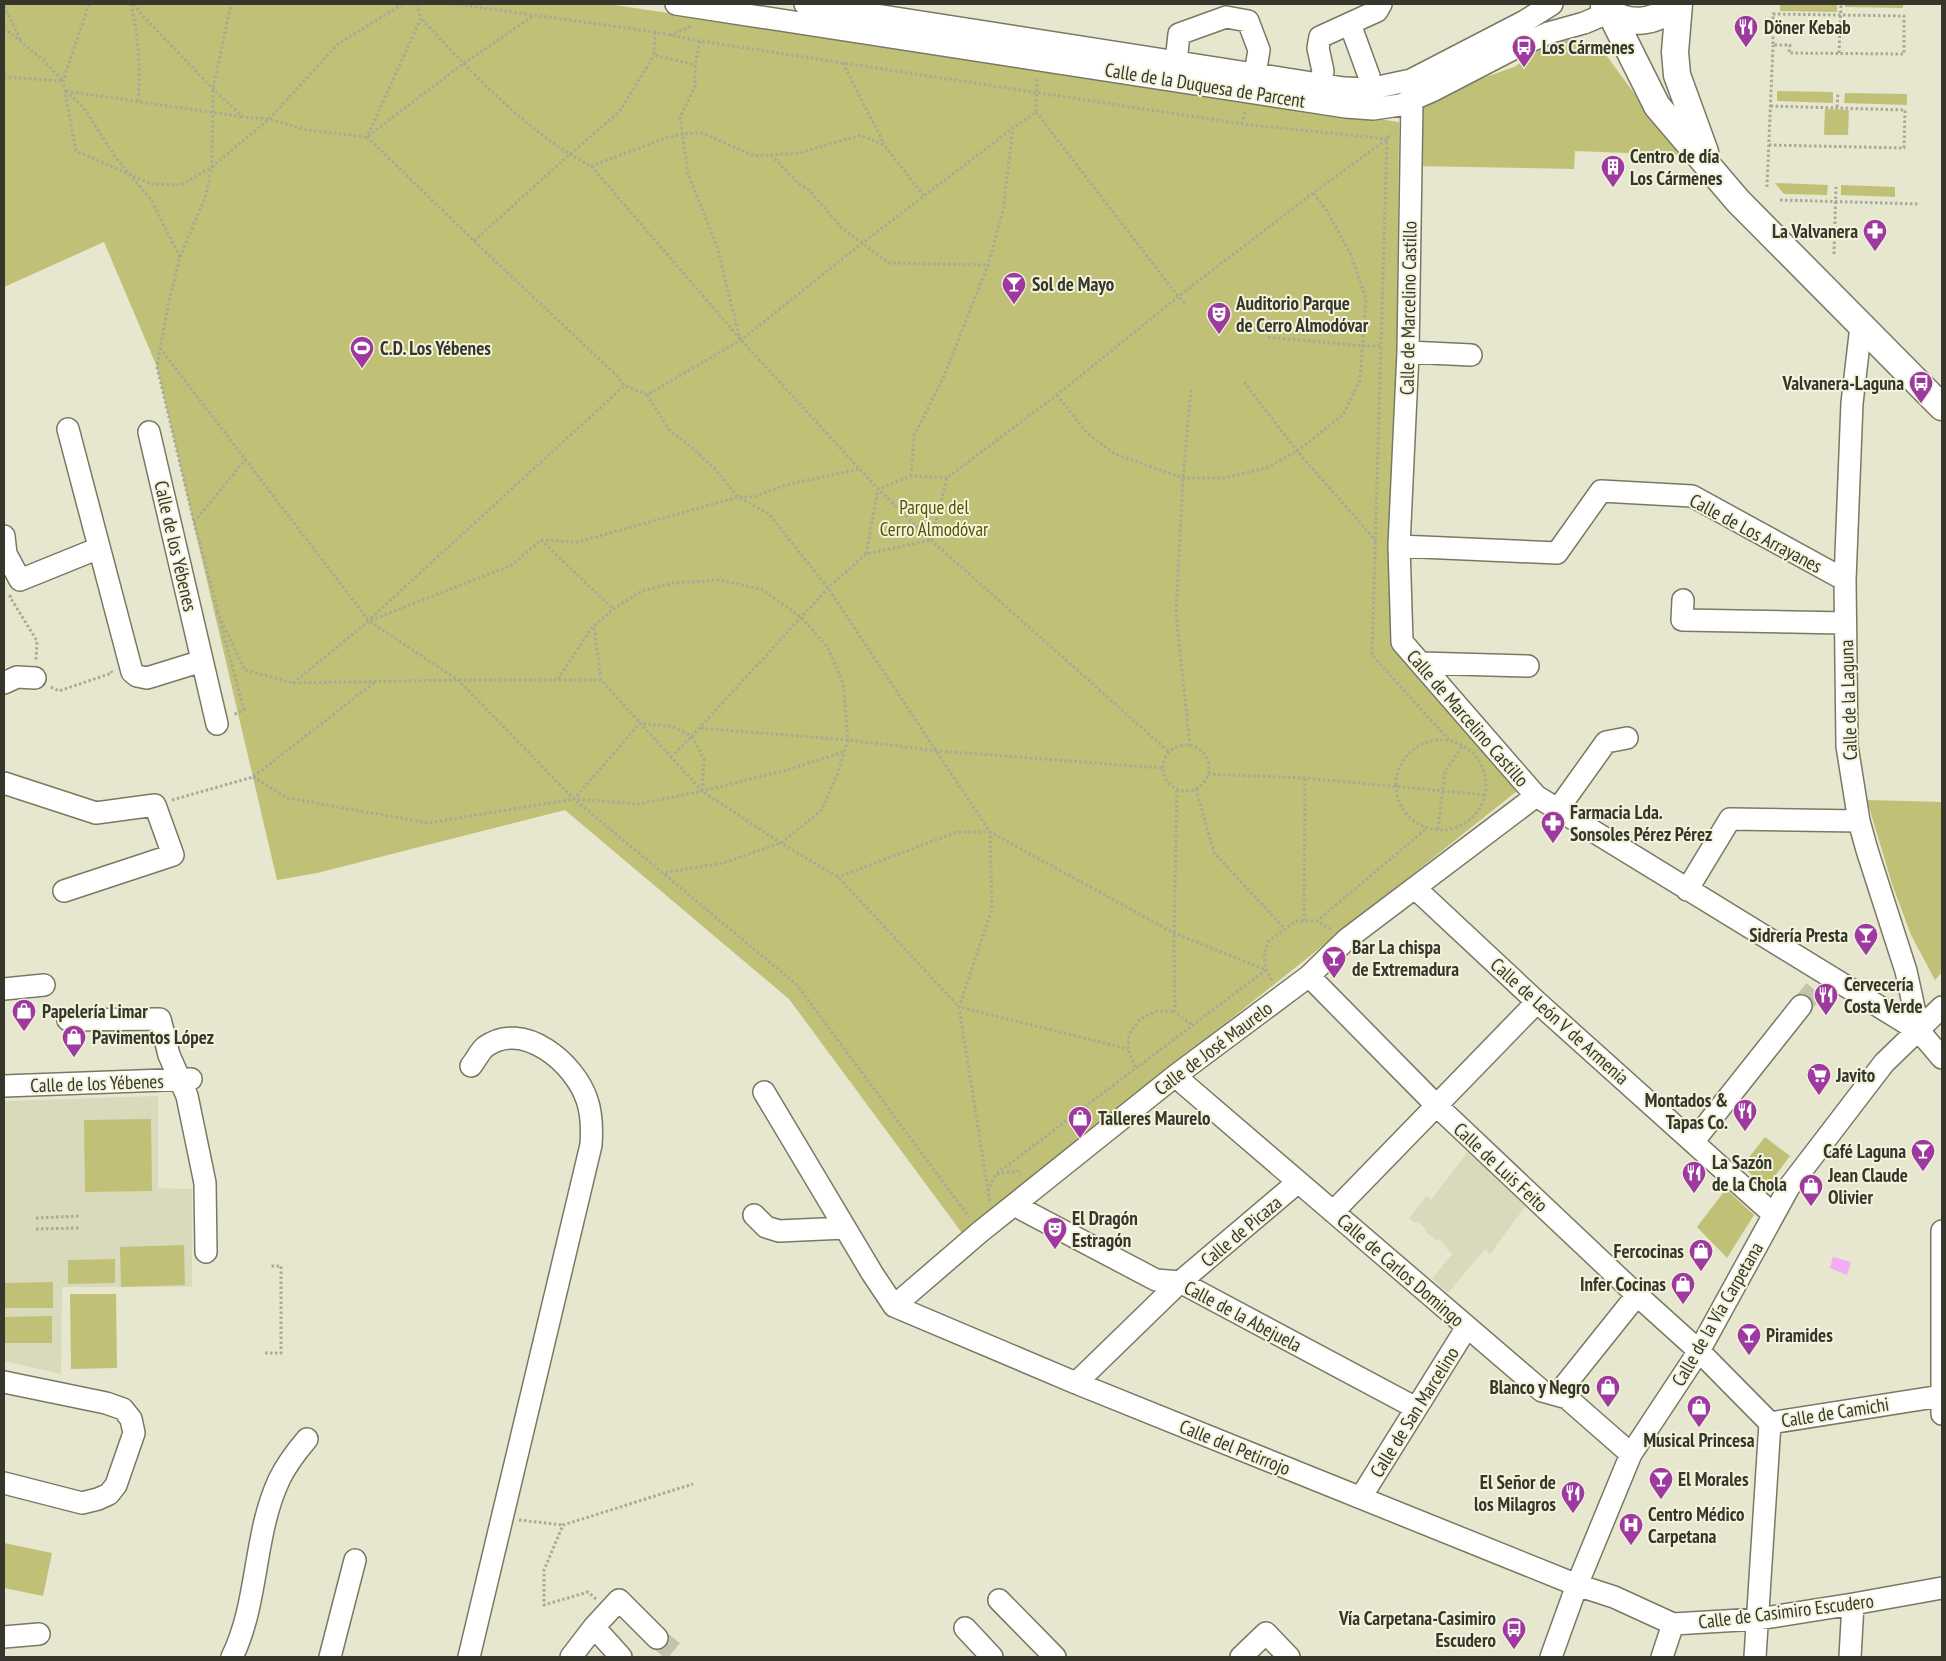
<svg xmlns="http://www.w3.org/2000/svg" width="1946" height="1661" font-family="'PT Sans Narrow',sans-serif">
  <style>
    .built { fill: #d9dabb }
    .green { fill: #c0c077 }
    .water { fill: #f5acf4 }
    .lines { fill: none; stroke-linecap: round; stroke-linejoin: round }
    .minor-tunnel { stroke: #c3c4ae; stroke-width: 21; stroke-dasharray: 21 11; stroke-linecap: butt }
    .minor-casing { stroke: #797963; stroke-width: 24 }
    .major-casing { stroke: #797963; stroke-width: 29 }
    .path { stroke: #a9aa96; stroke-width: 3; stroke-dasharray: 2.5 2.5; stroke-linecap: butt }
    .minor { stroke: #fff; stroke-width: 21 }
    .major { stroke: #fff; stroke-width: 26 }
    .labels { text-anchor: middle; stroke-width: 4; stroke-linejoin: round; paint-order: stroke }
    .poi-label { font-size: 19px; font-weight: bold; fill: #36362c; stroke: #f3f4db; text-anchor: start }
    .street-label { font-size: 19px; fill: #36362c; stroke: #f3f4db }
    .park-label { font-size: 19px; fill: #565400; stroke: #f3f4db }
  </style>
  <rect width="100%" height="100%" fill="#e6e7ce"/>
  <path class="built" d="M158,1096V1188L192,1189V1287H62L61,1374L4,1361V1101Z
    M1470,1149L1527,1204L1490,1254L1485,1249L1448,1293L1432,1279L1452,1254L1446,1248L1447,1247L1439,1239L1437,1241L1425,1231L1426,1229L1417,1221L1415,1223L1409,1218L1427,1196L1431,1200Z"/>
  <path class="green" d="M4,4H608L1399,122L1394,647L1522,787L962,1233L789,999L565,810L317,873L277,880L157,367L104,242L4,287Z
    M1780,4H1837V12L1780,11Z
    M1845,4H1903V8L1845,7Z
    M1574,39L1601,48L1679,155L1575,151L1574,169L1411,166L1412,103L1514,67L1550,43Z
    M1777,91L1833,92V103L1777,101Z
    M1845,93L1907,94V105L1844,103Z
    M1825,109L1849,110L1848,135H1824Z
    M1775,183L1828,185L1827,195L1784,194Z
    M1841,185L1895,187V197L1841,195Z
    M1867,800L1942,802V972L1935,980L1911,935L1892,884Z
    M151,1119L152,1191L85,1192L84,1120Z
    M1765,1137L1790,1156L1766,1188L1742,1166Z
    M1726,1189L1754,1215L1727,1258L1697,1227Z
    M184,1245L185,1285L121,1287L120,1247Z
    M115,1259V1283L68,1284V1260Z
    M53,1282V1308H4V1283Z
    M70,1294H116L117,1368L71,1369Z
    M52,1316V1343H4V1317Z
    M4,1543L52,1553L43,1596L4,1588Z"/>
  <path class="water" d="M1833,1257L1851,1262L1847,1275L1830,1268Z"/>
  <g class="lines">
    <path class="minor-tunnel" d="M1801,1006L1816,988
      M657,1638L680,1657"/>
    <defs>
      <path id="minor" d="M676,4L1346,107L1373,109L1400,105L1432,91L1513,49L1548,33L1584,23L1610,12
        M805,4L1344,88L1369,89L1411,80L1525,21L1552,4
        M1350,24L1369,76V89
        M1176,62L1179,34L1226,17L1248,21L1259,50L1255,74
        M1320,85L1323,71L1318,48L1320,37L1377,11L1381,4
        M1412,100L1408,352L1399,546L1402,642L1536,796L1919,1031
        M1861,326L1852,403L1845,580L1847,746L1859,821L1867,850L1906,971L1919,1031L1942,1058
        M1408,352L1471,355
        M68,429L132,672L137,676L147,678L202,661
        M149,432L217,724
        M4,536L6,554
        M1399,546L1557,553L1601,491L1692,496L1845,580
        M4,555L6,554L20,580L99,548
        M1683,600L1682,620L1845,623
        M1421,663L1528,666
        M4,683L17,677L35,678
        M4,783L96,813L155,805L173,855L64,891
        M1558,809L1606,742L1627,738
        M1415,888L1537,1002L1773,1214
        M1687,890L1730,819L1859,821
        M1309,976L1436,1105L1637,1295L1699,1351L1770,1423L1941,1396
        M4,989L44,985
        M68,1020L160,1019L169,1055L187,1096L205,1183L206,1252
        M1175,1076L1542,1391L1567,1398L1631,1454
        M4,1086L191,1079
        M764,1092L872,1273L894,1306
        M1693,1142L1801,1006
        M1014,1205L1156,1280L1180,1282L1416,1408
        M1333,1212L1537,1002
        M754,1215L766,1227L779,1231L845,1228
        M1942,1231V1414
        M894,1306L1076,1383L1577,1585L1614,1597L1673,1624L1758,1619L1853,1604L1942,1588
        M894,1306L980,1232L1175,1076L1309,976L1347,939L1536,796
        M4,1382L106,1403L123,1409L131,1419L134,1433L116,1485L109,1494L98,1499L82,1503L4,1483
        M1076,1383L1180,1282L1298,1182
        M1557,1395L1637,1295
        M1361,1497L1467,1327
        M999,1600L1055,1657
        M594,1627L621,1657
        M965,1628L992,1657
        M4,1637L39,1634
        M232,1657C259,1602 253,1536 279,1480C286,1465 296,1452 307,1439
        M330,1657L355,1560
        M469,1657L591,1145C592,1130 592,1114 587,1100C575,1063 523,1019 485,1047C480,1051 476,1060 471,1066
        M571,1657L594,1627L619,1600L657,1638
        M1241,1657L1266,1633L1289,1657
        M1551,1657L1577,1585L1631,1454L1699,1351L1789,1187L1884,1063L1942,1007
        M1662,1657L1673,1624
        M1755,1657L1770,1423
        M1850,1657L1853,1604"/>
      <path id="major" d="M1679,4L1675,52L1677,75L1705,152
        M1604,6C1624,28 1656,24 1675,4
        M1610,12L1657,106L1738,201L1942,407"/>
    </defs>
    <use href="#minor" class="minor-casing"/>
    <use href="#major" class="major-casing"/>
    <path class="path" d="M89,4L63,81L76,151L152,184L181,185L212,167L269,119L338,44L403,4
      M131,4C138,36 141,68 138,101
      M134,4L142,15L213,89L243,117L269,119L306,130L367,137L463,64L533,16
      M416,4L421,18
      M455,4L655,32L700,41L1242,124L1387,139L1372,655L1449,740
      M4,6L21,41
      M1773,14L1904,16V54L1789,53L1790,45H1773Z
      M4,28L43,60L63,81
      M655,32L654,55L695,65
      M670,35L692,26
      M700,41L695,65V87L680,117L688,174L717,246L740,339
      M1839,53L1841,4
      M843,63L884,144
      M4,77L62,81
      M1037,79L1036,112L1013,128L861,244L741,340L647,395L624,385L615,374L474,241L367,137L421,18C469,70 528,134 591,166L741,340L878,489L931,540L1169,752
      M66,91L84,108L116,158L151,200L180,257
      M66,91L243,117
      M1837,107L1838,94
      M1036,112L1170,286L1186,305
      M1242,124L1245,110
      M1769,145L1904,148L1905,110L1770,106
      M771,155L798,183L809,190L842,228L889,263L988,265
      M591,166L666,138L682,134L702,133L755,156L799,153L861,135L884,145L924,196
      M1767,187L1773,45
      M1780,200L1920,204
      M474,241L569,155L620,111L654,55
      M1834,254L1836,187
      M1268,337L1363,346H1382
      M160,348L369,621L458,680L574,799L797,985L969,1217
      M1244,382L1297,451L1376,541
      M647,395L670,431L688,444L714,468L738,497L769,514L828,588L990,832H957L838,877
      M1057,395L1087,433L1115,454L1183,478H1224L1266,468L1297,451L1343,415L1360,380L1366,299L1351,255L1327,211L1313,193
      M911,476L914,436L944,376L988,265L1003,211L1013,128
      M947,478L911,476L878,489L866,554L931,540L947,478L1057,395L1179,296L1313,193L1387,139L1391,133
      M194,522L246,459
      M541,540L578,542L738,497H753L786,485L859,469
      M11,595L10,597L37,641L36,661
      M217,612L245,670L293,683L458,680H601L702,791L781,843L838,877L959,1007L988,1191
      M218,612L194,522L157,367L168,305L180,257L205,198L212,167L213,89L231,4
      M371,618L624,386
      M220,621L244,710L233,715
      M558,679L593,626
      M601,680L594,626L613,609L642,591L674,583L720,580L763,590L802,618L828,648L843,683L848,740L838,773L821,811L781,843L723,863L663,873
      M293,683L369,621L512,565L541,540L613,609
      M51,687L59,691L112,673L111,671
      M701,728L848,740L938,751L1162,768
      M1396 785a45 45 0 1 1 90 0a45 45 0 1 1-90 0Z
      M1163 768a23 23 0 1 1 46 0a23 23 0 1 1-46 0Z
      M1190,746L1176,615L1183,478L1191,389
      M843,752L787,770L702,791L639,804L574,799L640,723L673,727L692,736L828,588L866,554
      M671,757L692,736L704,760L702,790
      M1208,774L1305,778L1486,795
      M253,777L288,798L428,823L574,799
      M1196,789L1214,853L1284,928
      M1177,790L1174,933L1175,1012L1192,1025
      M172,800L253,777L375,682
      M1438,829L1445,772L1463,745
      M1304,921L1305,778
      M1331,929L1317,921L1427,828
      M1272,980L1266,970L1264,954L1269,941L1296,921H1317
      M1135,1067L1128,1049L1129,1034L1140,1019L1157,1011L1175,1012
      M997,1174L1018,1171L1021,1175
      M990,1201L988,1191L996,1174L1266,970L1174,933L990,832L992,909L959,1007L1128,1049
      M36,1218L80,1216
      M36,1229L80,1228
      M265,1353H281V1266H269
      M519,1520L563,1525
      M596,1599L588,1592L544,1605V1570L563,1525L693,1484"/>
    <use href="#minor" class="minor"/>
    <use href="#major" class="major"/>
  </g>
  <defs>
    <symbol id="restaurant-pin" viewBox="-11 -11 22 30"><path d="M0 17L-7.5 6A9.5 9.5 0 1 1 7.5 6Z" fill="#9e3a9f" stroke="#f3f4db"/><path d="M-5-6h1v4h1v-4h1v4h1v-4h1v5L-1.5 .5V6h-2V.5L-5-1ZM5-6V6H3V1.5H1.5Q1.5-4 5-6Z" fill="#fff"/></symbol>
    <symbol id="bus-pin" viewBox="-11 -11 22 30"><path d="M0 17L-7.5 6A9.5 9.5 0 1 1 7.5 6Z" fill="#9e3a9f" stroke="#f3f4db"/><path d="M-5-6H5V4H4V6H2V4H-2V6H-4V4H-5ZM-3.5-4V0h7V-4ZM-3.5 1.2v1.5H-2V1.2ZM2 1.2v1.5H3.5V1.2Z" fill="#fff"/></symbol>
    <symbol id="building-pin" viewBox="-11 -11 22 30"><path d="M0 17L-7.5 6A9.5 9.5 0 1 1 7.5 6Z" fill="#9e3a9f" stroke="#f3f4db"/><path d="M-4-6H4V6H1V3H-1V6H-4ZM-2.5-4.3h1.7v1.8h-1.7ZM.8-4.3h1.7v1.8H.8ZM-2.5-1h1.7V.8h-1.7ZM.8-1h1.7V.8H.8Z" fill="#fff"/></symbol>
    <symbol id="pharmacy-pin" viewBox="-11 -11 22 30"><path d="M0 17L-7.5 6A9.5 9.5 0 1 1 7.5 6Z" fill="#9e3a9f" stroke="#f3f4db"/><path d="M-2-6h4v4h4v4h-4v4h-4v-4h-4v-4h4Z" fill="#fff"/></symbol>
    <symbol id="bar-pin" viewBox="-11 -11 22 30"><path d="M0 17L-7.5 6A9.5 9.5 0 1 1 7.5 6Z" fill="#9e3a9f" stroke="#f3f4db"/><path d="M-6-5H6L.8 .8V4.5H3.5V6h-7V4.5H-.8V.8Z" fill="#fff"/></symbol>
    <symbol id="theatre-pin" viewBox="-11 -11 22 30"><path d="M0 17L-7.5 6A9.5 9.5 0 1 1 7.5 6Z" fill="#9e3a9f" stroke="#f3f4db"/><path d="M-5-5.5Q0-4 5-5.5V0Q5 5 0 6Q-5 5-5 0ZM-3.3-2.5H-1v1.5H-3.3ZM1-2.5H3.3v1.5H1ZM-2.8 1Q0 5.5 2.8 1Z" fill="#fff"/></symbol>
    <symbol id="stadium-pin" viewBox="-11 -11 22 30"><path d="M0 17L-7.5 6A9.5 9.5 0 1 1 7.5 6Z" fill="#9e3a9f" stroke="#f3f4db"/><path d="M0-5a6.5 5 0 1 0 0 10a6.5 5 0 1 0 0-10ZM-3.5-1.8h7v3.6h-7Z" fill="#fff"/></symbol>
    <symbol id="shop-pin" viewBox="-11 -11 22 30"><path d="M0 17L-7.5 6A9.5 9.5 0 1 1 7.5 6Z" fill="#9e3a9f" stroke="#f3f4db"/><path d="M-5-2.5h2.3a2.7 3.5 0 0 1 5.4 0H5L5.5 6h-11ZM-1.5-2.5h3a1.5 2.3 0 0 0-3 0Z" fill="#fff"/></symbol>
    <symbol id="supermarket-pin" viewBox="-11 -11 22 30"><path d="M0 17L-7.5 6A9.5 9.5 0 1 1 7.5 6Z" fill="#9e3a9f" stroke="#f3f4db"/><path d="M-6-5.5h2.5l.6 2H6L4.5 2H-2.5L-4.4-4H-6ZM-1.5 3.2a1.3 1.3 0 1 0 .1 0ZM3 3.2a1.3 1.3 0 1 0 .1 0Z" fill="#fff"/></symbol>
    <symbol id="hospital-pin" viewBox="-11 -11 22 30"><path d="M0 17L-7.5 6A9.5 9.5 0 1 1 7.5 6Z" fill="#9e3a9f" stroke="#f3f4db"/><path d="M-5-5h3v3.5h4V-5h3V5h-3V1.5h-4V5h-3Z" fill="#fff"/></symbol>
  </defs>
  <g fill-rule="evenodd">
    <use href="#restaurant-pin" x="1732" y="13" width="28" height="38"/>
    <use href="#bus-pin" x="1510" y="33" width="28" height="38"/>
    <use href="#building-pin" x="1599" y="153" width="28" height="38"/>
    <use href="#pharmacy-pin" x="1861" y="217" width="28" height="38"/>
    <use href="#bar-pin" x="1000" y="270" width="28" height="38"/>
    <use href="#theatre-pin" x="1205" y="300" width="28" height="38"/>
    <use href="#stadium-pin" x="348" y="334" width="28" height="38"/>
    <use href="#bus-pin" x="1907" y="369" width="28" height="38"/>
    <use href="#pharmacy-pin" x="1539" y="809" width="28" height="38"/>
    <use href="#bar-pin" x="1852" y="921" width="28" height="38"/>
    <use href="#bar-pin" x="1320" y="944" width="28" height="38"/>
    <use href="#restaurant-pin" x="1812" y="981" width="28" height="38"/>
    <use href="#shop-pin" x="10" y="997" width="28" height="38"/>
    <use href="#shop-pin" x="60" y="1023" width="28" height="38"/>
    <use href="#supermarket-pin" x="1805" y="1061" width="28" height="38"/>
    <use href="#restaurant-pin" x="1731" y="1097" width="28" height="38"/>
    <use href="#shop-pin" x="1066" y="1104" width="28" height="38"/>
    <use href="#bar-pin" x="1909" y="1137" width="28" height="38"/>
    <use href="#restaurant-pin" x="1680" y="1159" width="28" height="38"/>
    <use href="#shop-pin" x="1797" y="1172" width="28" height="38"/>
    <use href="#theatre-pin" x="1041" y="1215" width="28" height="38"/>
    <use href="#shop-pin" x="1687" y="1237" width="28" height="38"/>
    <use href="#shop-pin" x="1669" y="1270" width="28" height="38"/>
    <use href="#bar-pin" x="1735" y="1321" width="28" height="38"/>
    <use href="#shop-pin" x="1594" y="1373" width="28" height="38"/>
    <use href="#shop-pin" x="1685" y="1393" width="28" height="38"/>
    <use href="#bar-pin" x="1647" y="1465" width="28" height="38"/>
    <use href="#restaurant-pin" x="1559" y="1479" width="28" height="38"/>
    <use href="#hospital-pin" x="1617" y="1511" width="28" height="38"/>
    <use href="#bus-pin" x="1500" y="1615" width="28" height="38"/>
  </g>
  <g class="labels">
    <g class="poi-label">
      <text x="1764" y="34">Döner Kebab</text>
      <text x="1542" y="54">Los Cármenes</text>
      <text x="1630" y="163">Centro de día<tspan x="1630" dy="22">Los Cármenes</tspan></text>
      <text x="1858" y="238" text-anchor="end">La Valvanera</text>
      <text x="1032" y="291">Sol de Mayo</text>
      <text x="1236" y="310">Auditorio Parque<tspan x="1236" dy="22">de Cerro Almodóvar</tspan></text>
      <text x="380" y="355">C.D. Los Yébenes</text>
      <text x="1904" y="390" text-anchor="end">Valvanera-Laguna</text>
      <text x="1570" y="819">Farmacia Lda.<tspan x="1570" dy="22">Sonsoles Pérez Pérez</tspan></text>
      <text x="1848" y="942" text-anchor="end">Sidrería Presta</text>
      <text x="1352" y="954">Bar La chispa<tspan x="1352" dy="22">de Extremadura</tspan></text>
      <text x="1844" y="991">Cervecería<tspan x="1844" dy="22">Costa Verde</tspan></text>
      <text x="42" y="1018">Papelería Limar</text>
      <text x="92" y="1044">Pavimentos López</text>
      <text x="1836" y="1082">Javito</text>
      <text x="1728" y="1107" text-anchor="end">Montados &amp;<tspan x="1728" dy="22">Tapas Co.</tspan></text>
      <text x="1098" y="1125">Talleres Maurelo</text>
      <text x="1906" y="1158" text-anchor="end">Café Laguna</text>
      <text x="1712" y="1169">La Sazón<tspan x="1712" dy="22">de la Chola</tspan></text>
      <text x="1828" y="1182">Jean Claude<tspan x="1828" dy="22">Olivier</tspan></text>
      <text x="1072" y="1225">El Dragón<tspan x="1072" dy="22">Estragón</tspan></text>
      <text x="1684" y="1258" text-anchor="end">Fercocinas</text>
      <text x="1666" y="1291" text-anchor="end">Infer Cocinas</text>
      <text x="1766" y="1342">Piramides</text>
      <text x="1590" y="1394" text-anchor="end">Blanco y Negro</text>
      <text x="1699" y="1447" text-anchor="middle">Musical Princesa</text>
      <text x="1678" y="1486">El Morales</text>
      <text x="1556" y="1489" text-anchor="end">El Señor de<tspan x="1556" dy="22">los Milagros</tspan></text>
      <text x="1648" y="1521">Centro Médico<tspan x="1648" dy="22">Carpetana</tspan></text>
      <text x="1496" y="1625" text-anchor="end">Vía Carpetana-Casimiro<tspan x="1496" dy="22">Escudero</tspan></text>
    </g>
    <g class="street-label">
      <text transform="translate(1205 85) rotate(9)" y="7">Calle de la Duquesa de Parcent</text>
      <text transform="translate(1408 308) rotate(-89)" y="7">Calle de Marcelino Castillo</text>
      <text transform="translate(1756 533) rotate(28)" y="7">Calle de Los Arrayanes</text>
      <text transform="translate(176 546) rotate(77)" y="7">Calle de los Yébenes</text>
      <text transform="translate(1848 700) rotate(-92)" y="7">Calle de la Laguna</text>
      <text transform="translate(1468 718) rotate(49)" y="7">Calle de Marcelino Castillo</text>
      <text transform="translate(1560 1021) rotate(42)" y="7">Calle de León V de Armenia</text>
      <text transform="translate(1213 1048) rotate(-37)" y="7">Calle de José Maurelo</text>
      <text transform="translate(97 1083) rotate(-2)" y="7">Calle de los Yébenes</text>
      <text transform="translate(1501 1167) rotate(43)" y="7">Calle de Luis Feito</text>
      <text transform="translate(1241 1231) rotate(-40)" y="7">Calle de Picaza</text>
      <text transform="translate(1401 1270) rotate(41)" y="7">Calle de Carlos Domingo</text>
      <text transform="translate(1717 1314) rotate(-60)" y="7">Calle de la Vía Carpetana</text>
      <text transform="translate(1243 1316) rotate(28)" y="7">Calle de la Abejuela</text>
      <text transform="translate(1414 1412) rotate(-58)" y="7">Calle de San Marcelino</text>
      <text transform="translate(1835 1412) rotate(-9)" y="7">Calle de Camichi</text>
      <text transform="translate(1235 1447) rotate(22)" y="7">Calle del Petirrojo</text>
      <text transform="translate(1786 1611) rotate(-7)" y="7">Calle de Casimiro Escudero</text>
    </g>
    <g class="park-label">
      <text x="934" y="514">Parque del<tspan x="934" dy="22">Cerro Almodóvar</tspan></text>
    </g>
  </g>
  <rect width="1946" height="1661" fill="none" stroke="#36362c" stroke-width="10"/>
</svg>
